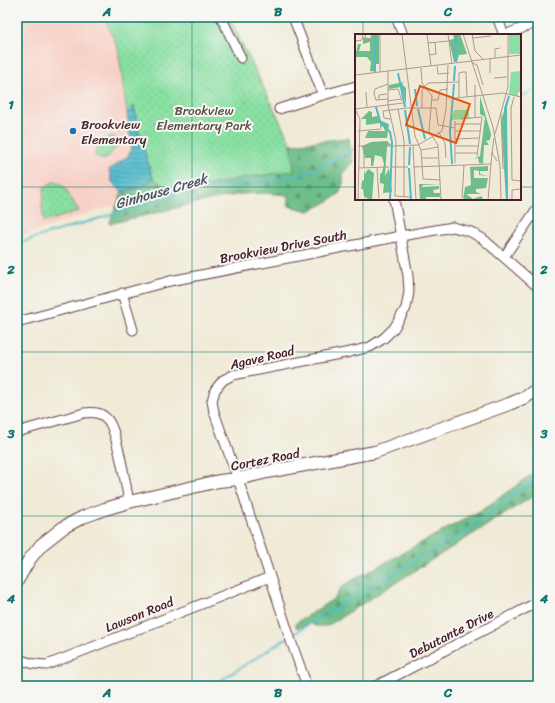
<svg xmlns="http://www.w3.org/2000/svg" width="555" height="703" font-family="Sriracha,sans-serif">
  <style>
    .built { fill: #f7d1c7 }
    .forest { fill: url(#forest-firs); stroke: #5c6e5a }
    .park { fill: url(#park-dots); stroke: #6a8067 }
    .water { fill: url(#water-rules); stroke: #4d6c7c }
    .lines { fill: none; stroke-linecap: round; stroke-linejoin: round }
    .stream { stroke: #50bacc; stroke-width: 2 }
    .street-casing { stroke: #633d45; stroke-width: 11 }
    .secondary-casing { stroke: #633d45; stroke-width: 14 }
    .street { stroke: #fff; stroke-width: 9 }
    .secondary { stroke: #fff; stroke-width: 12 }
    .grid { fill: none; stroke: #0f766e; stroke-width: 1; stroke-opacity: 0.55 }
    .poi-dot { fill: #1f6fb2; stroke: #f6f6f2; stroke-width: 1.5 }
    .labels { text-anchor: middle; stroke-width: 4; stroke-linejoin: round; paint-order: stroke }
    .park-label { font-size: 13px; fill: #5a4f49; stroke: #f6f6f2 }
    .poi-label { font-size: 13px; fill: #4a1f2b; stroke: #f6f6f2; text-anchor: start }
    .street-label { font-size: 13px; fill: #4a1f2b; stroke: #f6f6f2 }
    .water-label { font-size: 14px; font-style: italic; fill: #4c5563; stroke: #f6f6f2 }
    .inset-river { fill: none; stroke: #50bacc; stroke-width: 2 }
    .inset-road { fill: none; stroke: #ae9992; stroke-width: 1 }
    .view { fill: #e0560e; fill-opacity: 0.15; stroke: #e0560e; stroke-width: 2 }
    .inset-edge { fill: none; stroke: #4a1f2b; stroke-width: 2 }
    .neatline { fill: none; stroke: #0f766e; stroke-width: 1.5 }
    .grid-label { font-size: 13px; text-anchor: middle; font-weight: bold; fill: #0f766e }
  </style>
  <defs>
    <pattern id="forest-firs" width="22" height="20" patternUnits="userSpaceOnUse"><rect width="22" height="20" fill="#6ebe89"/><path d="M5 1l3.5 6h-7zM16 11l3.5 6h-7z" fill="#5c9a70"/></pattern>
    <pattern id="park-dots" width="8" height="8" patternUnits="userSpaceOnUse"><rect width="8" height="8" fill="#89e0a3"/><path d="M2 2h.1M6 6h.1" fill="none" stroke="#78c08c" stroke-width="1.8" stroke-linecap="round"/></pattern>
    <pattern id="water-rules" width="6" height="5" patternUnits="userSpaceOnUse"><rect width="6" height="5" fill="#50bacc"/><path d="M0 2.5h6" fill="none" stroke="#4497a6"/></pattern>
  </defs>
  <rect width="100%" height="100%" fill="#f6f6f2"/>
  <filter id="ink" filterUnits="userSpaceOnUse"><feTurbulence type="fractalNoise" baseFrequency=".025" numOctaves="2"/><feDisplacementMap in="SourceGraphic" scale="8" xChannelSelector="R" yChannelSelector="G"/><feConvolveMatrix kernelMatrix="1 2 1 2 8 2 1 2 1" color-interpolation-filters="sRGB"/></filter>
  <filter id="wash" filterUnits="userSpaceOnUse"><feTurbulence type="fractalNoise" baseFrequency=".012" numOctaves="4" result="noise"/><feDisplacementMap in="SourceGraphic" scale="16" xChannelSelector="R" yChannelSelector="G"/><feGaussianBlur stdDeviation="0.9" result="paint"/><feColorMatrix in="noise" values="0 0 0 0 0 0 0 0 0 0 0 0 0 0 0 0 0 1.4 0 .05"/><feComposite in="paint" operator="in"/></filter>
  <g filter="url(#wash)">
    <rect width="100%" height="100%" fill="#f0ead6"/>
    <path class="built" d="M17,17H104L118,48L132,149L128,156L109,170L112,182L122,192L117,204L23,235L17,223Z"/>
    <path class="forest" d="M349,138L353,162L343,173V183L339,194L324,204L309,211L289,206L287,195L266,193L242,194L213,199L109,224L122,192L144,186L153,178L167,187L211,185L241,178L294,171L291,144Z
      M538,470V493L327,626H315L310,623L298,628L296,627V623L335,598L342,586L485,508Z"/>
    <path class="park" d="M104,17H229L291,144L294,171L241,178L211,185L167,187L153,178L141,141L134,107L127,113L118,48Z
      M111,136L115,138L118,145L106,159C92,159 93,152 101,144C105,140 107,137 111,136Z
      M53,182L59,183L64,187L79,211L44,222L42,208L44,188Z"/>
    <path class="water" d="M134,106L141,141L153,178L144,186L122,192L112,182L109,170L128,156L132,149L127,113Z"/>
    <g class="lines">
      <path class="stream" d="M520,96L538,89
        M17,245L31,239L199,188L218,187L291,177L307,173L356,148
        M292,635L386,577L467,531L526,486L538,480
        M212,686L287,638"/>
    </g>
  </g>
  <g filter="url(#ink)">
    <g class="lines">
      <defs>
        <path id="street" d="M221,17L241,58
          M293,17L323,95
          M396,17L403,35
          M497,17L504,35
          M505,35L538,22
          M279,109L323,95L356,86
          M504,257L538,207
          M122,293L133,330
          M17,322L170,281L401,236L453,227L471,232L483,239L538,287
          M17,432L84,413C93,412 101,412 107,419C117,429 126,486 129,502
          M17,658C27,663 36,665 47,665L270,577
          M307,686L291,641L238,479L214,412L212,401L215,390L223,380L233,375L350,352L370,347L384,338L394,328L406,308L409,292L408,276L394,199
          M376,686L538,602"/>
        <path id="secondary" d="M17,581L29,560L41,545L64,527L83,517L105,509L129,502L219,481L238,479L267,472L375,452L509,404L526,397L538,388"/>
      </defs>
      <use href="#street" class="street-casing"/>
      <use href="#secondary" class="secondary-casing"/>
      <use href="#street" class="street"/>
      <use href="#secondary" class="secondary"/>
    </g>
  </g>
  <path class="grid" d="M192,17V686M363,17V35M17,187H356M520,187H538M363,199V686M17,352H538M17,516H538"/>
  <circle class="poi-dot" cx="73" cy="131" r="4"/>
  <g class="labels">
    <g class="park-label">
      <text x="204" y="115">Brookview<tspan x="204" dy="15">Elementary Park</tspan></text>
    </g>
    <g class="poi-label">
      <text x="81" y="129">Brookview<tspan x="81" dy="15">Elementary</tspan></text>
    </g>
    <g class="street-label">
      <text transform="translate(283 246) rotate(-11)" y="5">Brookview Drive South</text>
      <text transform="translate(262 357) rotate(-13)" y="5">Agave Road</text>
      <text transform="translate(265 459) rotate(-11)" y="5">Cortez Road</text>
      <text transform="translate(139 614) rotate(-22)" y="5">Lawson Road</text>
      <text transform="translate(451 633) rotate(-27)" y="5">Debutante Drive</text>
    </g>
    <g class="water-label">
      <text transform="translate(161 191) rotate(-16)" y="5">Ginhouse Creek</text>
    </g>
  </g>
  <g transform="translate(355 34)">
    <rect width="166" height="166" fill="#f0ead6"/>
    <path d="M154,0H166V20H154ZM166,37V58H163V62L154,60L156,38Z" fill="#89e0a3"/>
    <path d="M17,0H24V30H21V38L15,37L16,28L12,23H0L3,10H6L4,17H15V8L8,10V3L16,5ZM98,0H105L112,20L104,21L102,28H99L94,6L99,5ZM49,48L47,50L51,54V70L46,53L34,55V51ZM125,62L136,100L135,106L131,107L134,111H129L128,130L124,129L123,124L118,125L125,122L130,83L125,80ZM154,63L152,73L153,166H151L146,86ZM14,77L17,78V83L23,82L24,86L34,90L32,104H10L13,97H30L28,92L25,94V89L11,91V85H6ZM32,107L36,111L32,112L30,142L34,134L37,158L28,159L29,150L25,149V140L27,139L29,130L27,123L20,121L18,132H16V124H10L7,112L16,108ZM133,132V137H125V140L133,142L124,141V137L119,136V133V144H133L131,154L121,155V158L126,160H111L118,165L126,162L129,166H108L110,153L116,151L115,133ZM9,135L10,140L13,135L19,139L17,166L9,163L8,155H6L7,147L9,146ZM64,150H85L68,151L67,153L84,152V155L78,156L79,159H85V163H71V166H65Z" fill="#6ebe89"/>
    <path d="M99,76H114V83L119,84L96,86Z" fill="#89e0a3"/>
    <path class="inset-river" d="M20,0V37M100,28L101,0M43,39L50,73M99,47L100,32M60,55L62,72M21,73L25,87L35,98L37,108L35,166M63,75L70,105M50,76L55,110M97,130L95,97L99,50M54,131L55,113M54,134L56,166M152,166L150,75L154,62"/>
    <path class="inset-road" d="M9,0L12,5L16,4L17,0M25,0V38M47,0L60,102L66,116L68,145L85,146M72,0L76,32M93,0L97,30M108,0L138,93L145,132L146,166M117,0L120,17L128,25M118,4L136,2M0,7L7,6L8,0M73,9L94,7M74,21L81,20L80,9M140,24V15L145,14M135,25V39M116,28L122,31L128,51M82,32L83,40L94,39M66,34L67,49L77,62L74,97L83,111L86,166M33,37V71L41,107L40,162L55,163M108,38H111L112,63M0,41L166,21M139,44L152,43M33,50L20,55L19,60L21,66L33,65M120,51V83M33,56L43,55L47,67M11,58L12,74M159,63L156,74L157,146L166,147M101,64L148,59L166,63M104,64V39L108,38M24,66V61L32,60M76,66H83L85,56L93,55M33,67L46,65M67,74V56L73,49L104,48M0,75L5,85L3,166M0,75L48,69M43,75L49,107V163M146,79L148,135M36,85L29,84L28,77L52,74H81L83,91L100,94M105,85L127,83L122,122M100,87V129M100,90H126M3,97L26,95M100,97H125M84,99L90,109L91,124M140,100L153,53V0M139,104L137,119L142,127M100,105L124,104M3,112H36M9,112V134M38,112L63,111L87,97L91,75L93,31M58,112L61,166M100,112H123M66,116L83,113M100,119H122M67,124H83M36,133H53M58,133L136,130M3,134L34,133M22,134L24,164M107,164L109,131M133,166L137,118M157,166V156L166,155"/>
    <path class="view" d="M65,52L115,70L101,109L51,91Z"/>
    <rect width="166" height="166" class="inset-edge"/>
  </g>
  <rect width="555" height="703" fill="none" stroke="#f6f6f2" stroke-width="44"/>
  <rect x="22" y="22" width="511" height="659" class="neatline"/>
  <g class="grid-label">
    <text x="107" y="16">A</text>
    <text x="278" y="16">B</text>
    <text x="448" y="16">C</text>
    <text x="11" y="109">1</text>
    <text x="544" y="109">1</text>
    <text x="11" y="274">2</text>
    <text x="544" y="274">2</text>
    <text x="11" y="438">3</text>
    <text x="544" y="438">3</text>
    <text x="11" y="603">4</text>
    <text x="544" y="603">4</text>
    <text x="107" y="697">A</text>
    <text x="278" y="697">B</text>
    <text x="448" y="697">C</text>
  </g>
</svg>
